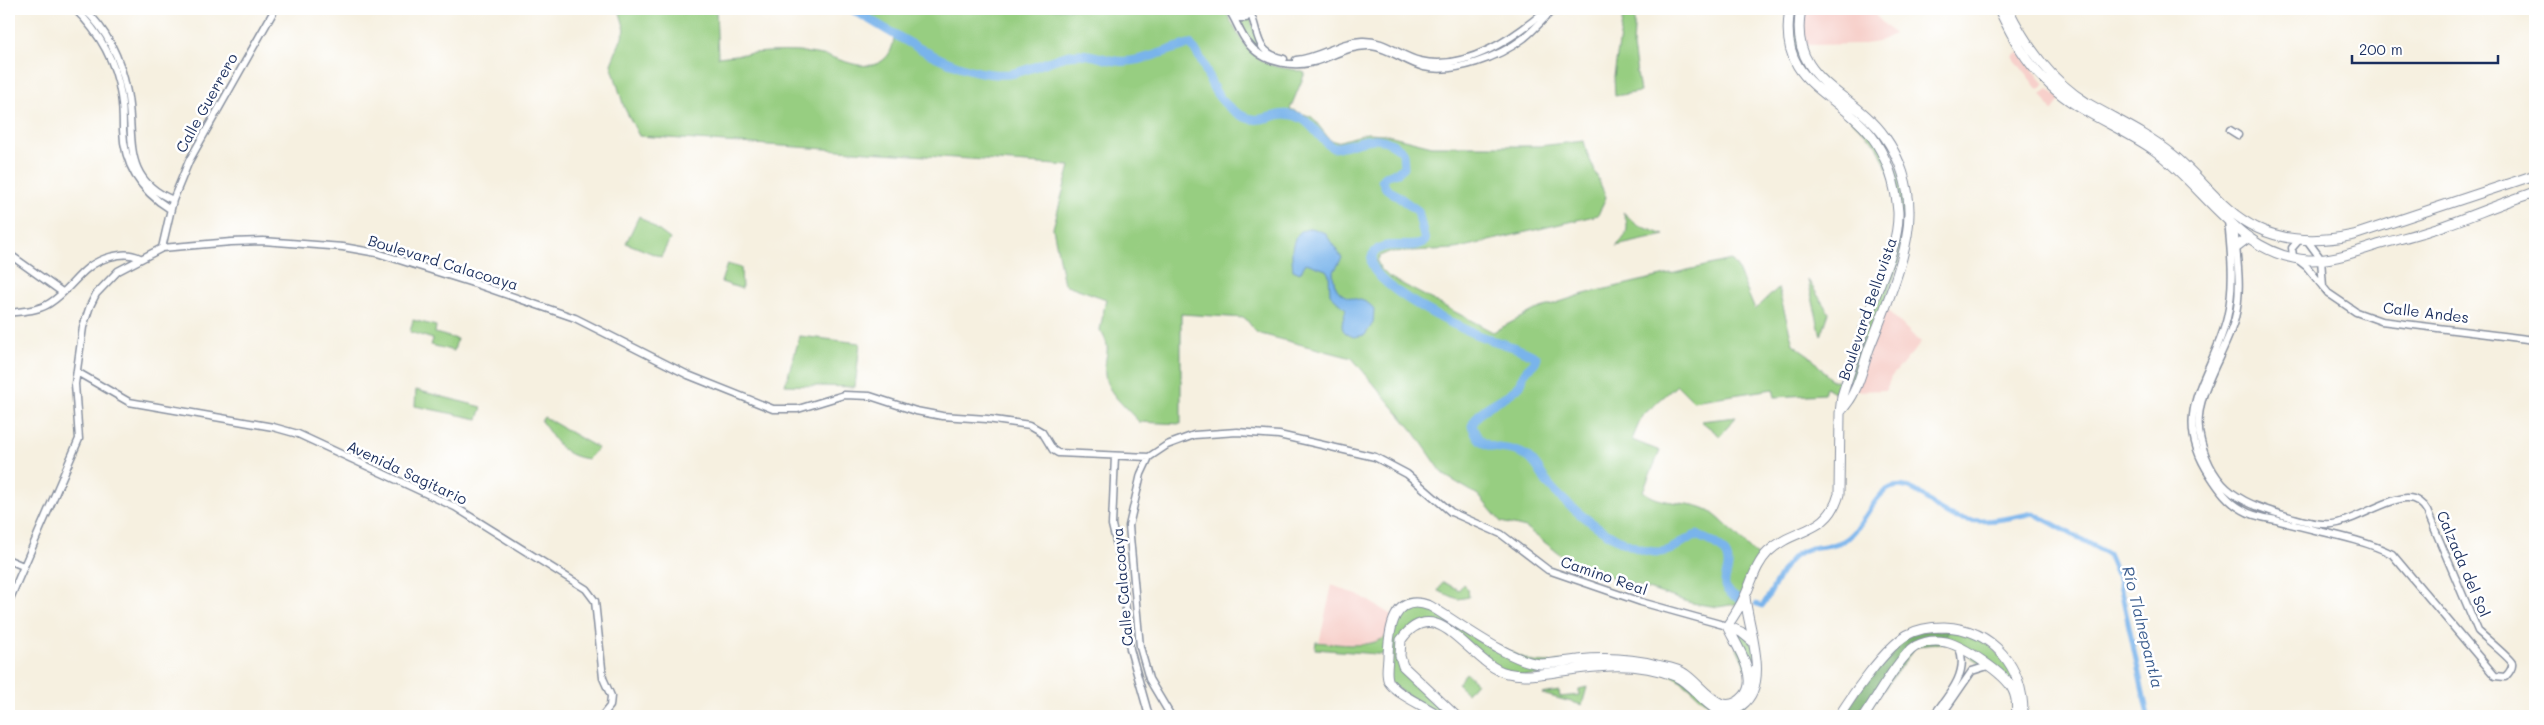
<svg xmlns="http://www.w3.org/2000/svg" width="2544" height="725" font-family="Mali,sans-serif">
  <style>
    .built { fill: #f7d0cb }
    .green { fill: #97ce81; stroke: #597e70 }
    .forest { fill: #79b16f; stroke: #4a7066 }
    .water { fill: #79b4eb; stroke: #4a72a4 }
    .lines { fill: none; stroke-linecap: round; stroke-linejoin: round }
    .canal { stroke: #79b4eb; stroke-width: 5 }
    .river { stroke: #79b4eb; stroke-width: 9 }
    .minor-casing { stroke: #88909f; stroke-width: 9 }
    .major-casing { stroke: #88909f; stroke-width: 11 }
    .minor { stroke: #fff; stroke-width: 6 }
    .major { stroke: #fff; stroke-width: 9 }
    .labels { text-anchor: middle; stroke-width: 5; stroke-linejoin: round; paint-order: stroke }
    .street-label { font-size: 15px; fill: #1b2f5e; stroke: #fff }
    .water-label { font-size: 16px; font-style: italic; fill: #3c5e8f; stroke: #fff }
  </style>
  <rect width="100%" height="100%" fill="#fff"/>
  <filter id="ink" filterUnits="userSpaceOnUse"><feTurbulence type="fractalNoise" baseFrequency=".02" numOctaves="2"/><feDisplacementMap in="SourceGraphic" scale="10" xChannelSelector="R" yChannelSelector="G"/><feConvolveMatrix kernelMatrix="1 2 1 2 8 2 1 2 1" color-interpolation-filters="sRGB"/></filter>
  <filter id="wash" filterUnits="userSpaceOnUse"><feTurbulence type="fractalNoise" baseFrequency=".0096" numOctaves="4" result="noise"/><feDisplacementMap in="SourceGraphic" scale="20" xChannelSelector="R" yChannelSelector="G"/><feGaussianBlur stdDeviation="1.12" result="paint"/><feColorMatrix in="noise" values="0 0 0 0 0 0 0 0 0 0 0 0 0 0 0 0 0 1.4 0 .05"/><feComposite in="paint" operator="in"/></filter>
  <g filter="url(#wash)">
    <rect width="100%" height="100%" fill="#f6f0e0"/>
    <path class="built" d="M1802,9H1869L1894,34L1878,42L1865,44L1804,45L1802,30Z
      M2018,52L2045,84L2038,90L2012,56Z
      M2048,89L2061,99L2052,111L2041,94Z
      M1885,308L1921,343L1891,377L1886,390L1855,391Z
      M1332,585L1364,598L1393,616L1389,635L1379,642L1362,645L1319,643Z"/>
    <path class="green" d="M619,9H716L718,57C753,53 787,48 822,55C841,58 863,73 882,61C891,55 894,44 894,34L852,9H1224C1237,30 1245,56 1271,65C1282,69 1294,68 1305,73L1290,109L1312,117L1330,140L1337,142L1367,133L1384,134L1432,146H1539L1584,141L1587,153L1606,197L1598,215L1455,249L1389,252L1380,256L1377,261L1380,268L1389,277L1493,332L1535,310L1584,294L1731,260L1737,267L1755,310L1778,288L1793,344L1810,356L1831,380L1847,381L1896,233L1895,186L1877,145L1803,72L1793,49L1791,9H1798L1805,63L1884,136L1908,196L1899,263L1849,400L1826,387L1824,394L1775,397L1773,389L1693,401L1677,385L1642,416L1632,440L1660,451L1643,491C1661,506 1686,500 1706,509C1720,516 1748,548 1761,560L1742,603L1718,607L1691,603L1596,572L1565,558L1526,528L1501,522L1478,495L1444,475L1415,433L1352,358L1257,333L1245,318L1181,314V424L1139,422C1128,409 1106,392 1105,375C1103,354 1114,351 1100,330L1106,299L1064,284L1053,228L1070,166L639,136L624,107L611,64L625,30Z
      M1624,9H1635L1633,47L1640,92L1615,96L1614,76Z
      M1249,11C1255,34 1256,43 1274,60L1249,43L1236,20Z
      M1623,212L1637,225L1665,235L1616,246C1628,236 1630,226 1623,212Z
      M639,216L670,239L661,257L626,243Z
      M727,264L741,268L742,289L721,282Z
      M1808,280L1829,313L1821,336Z
      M413,320L436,326L435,333L457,339L454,351L431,345L433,339L410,332Z
      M800,336L860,343L855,387L785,385Z
      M416,390L482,407L478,419L415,406Z
      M544,417L598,448L588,459C559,455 557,441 541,421Z
      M1736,417L1720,436L1701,421Z
      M1443,582L1459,590L1463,584L1468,589L1469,597L1458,599L1438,591Z
      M1415,603L1430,606L1486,641L1533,662L1546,663L1619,658L1637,660L1684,673L1715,701L1726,704L1732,703L1744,696L1749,682L1747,670L1727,626C1750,634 1758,646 1757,671C1757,689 1749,708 1729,711C1708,714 1690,680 1666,673C1648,668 1630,663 1611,664C1579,667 1536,681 1505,673C1476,665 1442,603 1410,629C1403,636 1400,642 1400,652C1400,674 1440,702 1456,716H1440L1390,684L1387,674L1388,655L1315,649L1316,642C1341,644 1368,650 1389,635C1392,617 1398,609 1415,603Z
      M1949,630L1983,638L2014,672L2017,711L2006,679L1948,643L1946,637Z
      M1466,673L1476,682L1467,693L1457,684Z
      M1587,687L1582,705L1542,694L1559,691L1560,697L1579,695V689Z"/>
    <path class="forest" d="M1949,630L1946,637L1948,643L1916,646L1864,716H1839L1893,647L1914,631Z"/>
    <path class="water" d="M1312,228L1325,233L1342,258L1333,273C1335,308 1361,291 1374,309L1373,323L1365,335L1354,337C1336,331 1343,322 1346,309L1330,294L1329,275L1326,270L1306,263L1300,273L1293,270C1292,256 1289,243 1301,231Z"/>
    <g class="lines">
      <path class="canal" d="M1756,604L1762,606C1774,591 1781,566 1796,555C1813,543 1828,549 1843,541C1867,529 1874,480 1905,487C1918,489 1929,502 1940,510C1966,528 2004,520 2033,513L2108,554L2119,580L2148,716"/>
      <path class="river" d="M852,9C894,33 958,79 1009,74C1033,71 1055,55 1079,54C1092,54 1103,59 1116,61C1140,64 1167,49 1190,44C1211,66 1204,89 1234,111C1262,131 1272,108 1296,116C1312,121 1319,139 1333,148C1361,144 1378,128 1403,152L1404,167L1398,172L1385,176L1382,180L1386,188L1418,211L1425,241C1412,251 1389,240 1377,250C1345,274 1456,326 1473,333C1494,343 1517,345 1537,358C1535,365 1528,367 1524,374C1522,377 1523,381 1520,385C1505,402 1481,403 1472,426C1484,458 1506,441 1528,457C1537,464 1540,472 1546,481C1565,507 1627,554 1660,552C1673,552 1683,539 1697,535C1706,540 1721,544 1726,555C1735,574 1711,585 1738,598"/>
    </g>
  </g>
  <g filter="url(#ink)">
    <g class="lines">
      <defs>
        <path id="minor" d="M75,9C100,33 116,62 121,96C123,107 123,119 123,130C124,165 141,191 170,209
          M84,9C108,31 121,60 127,92C136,135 119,178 173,200
          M1228,9C1236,19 1239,32 1247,42C1264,65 1298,69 1323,59C1338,53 1353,45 1371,46C1390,48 1405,62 1424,67C1455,74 1499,57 1524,38C1535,29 1544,18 1554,9
          M1248,9C1261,30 1251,52 1284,59
          M1235,18H1246L1250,11
          M1296,60C1320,58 1339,42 1362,41C1385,40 1399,56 1420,61C1465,72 1516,37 1547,9
          M2230,130L2238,135
          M2228,220C2231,254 2235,284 2227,318C2213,376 2168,412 2210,475C2219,489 2228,502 2243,510C2252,516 2265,518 2276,520C2312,531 2359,537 2392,554L2495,676L2505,677C2509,673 2513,668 2512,663C2510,658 2484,637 2478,631L2427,511C2423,504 2415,497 2406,498C2388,499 2358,518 2338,523C2322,527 2305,521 2290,517C2243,504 2214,492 2201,441C2189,398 2225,357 2235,318C2243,286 2236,256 2234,224
          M2299,240L2292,248L2293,256L2307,267L2328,293L2356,312L2381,321L2535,340
          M2307,240L2321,259L2323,287
          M162,248L173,200L189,161L275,9
          M9,254L62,292
          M9,313C22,311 38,311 50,303C74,288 80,265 110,257C122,254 129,253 140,258
          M77,372L129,402L273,427L298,434L455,507L586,589L595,601L603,678L611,696L610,706L602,716
          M1115,456L1112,525L1121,562L1130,649L1149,716
          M9,560L23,566
          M9,601L79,439L75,384L83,327L90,306L96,294L118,271L162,248L231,242L263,241L343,247L377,253L479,285L575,318L688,375L773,409H798L844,395L870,396L916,411L942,416L987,419L1030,425L1042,432L1053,450L1058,453L1149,457
          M1171,716L1149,679L1140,647L1129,526L1141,474L1149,457L1167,445L1194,435L1237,432L1279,435L1375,457L1407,474L1451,512L1501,534L1548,570L1641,602L1727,626
          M1933,716C1947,697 1970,673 1959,648
          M1941,716L1972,671L1988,666"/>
        <path id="major" d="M1801,9C1787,82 1852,90 1885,137C1900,158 1909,186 1909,211C1910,253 1884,310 1869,349C1864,363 1861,379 1854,392C1851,399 1846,405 1841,411
          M1999,9C2012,36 2026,63 2049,84C2079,113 2120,126 2154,150C2205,186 2239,256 2308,260C2333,261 2357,251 2381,244C2402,238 2423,233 2443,226C2474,215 2504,202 2535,192
          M2008,9C2027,47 2050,80 2087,103C2116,120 2146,133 2172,154C2201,177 2223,213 2257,228C2288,243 2321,242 2354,235L2535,175
          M2237,246L2249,237
          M1727,626C1734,616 1740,607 1745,596C1752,581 1756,564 1768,552C1794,527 1828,535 1839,494L1840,413L1842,396C1852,364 1863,331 1874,299C1884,272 1899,241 1898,212C1896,185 1887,156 1870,134C1833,89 1777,83 1790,9
          M1727,626L1741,632L1752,641
          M1440,716C1427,707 1397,695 1389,682C1385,675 1388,664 1388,656C1389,630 1393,592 1430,606C1458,622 1508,661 1540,664C1552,664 1566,661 1578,660C1606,657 1630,658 1657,665C1666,667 1677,668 1685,674C1702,685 1722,721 1744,696C1760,678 1735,643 1727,626
          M1456,716L1403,666L1400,656L1401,640C1438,589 1470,665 1507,673C1523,677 1540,674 1556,672C1597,666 1635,660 1675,676C1692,684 1701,701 1717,710C1726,712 1734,711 1742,705C1771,683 1748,628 1745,597
          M1839,716C1853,694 1885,648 1907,635C1919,628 1931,627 1944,627C1994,629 2024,668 2023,716
          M1864,716C1876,699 1900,655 1916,646C1925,641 1936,640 1946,642C1963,646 2006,674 2013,690C2017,698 2017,708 2016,716"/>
      </defs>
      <use href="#minor" class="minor-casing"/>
      <use href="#major" class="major-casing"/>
      <use href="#minor" class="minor"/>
      <use href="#major" class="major"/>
    </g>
  </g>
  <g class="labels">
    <g class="street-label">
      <text transform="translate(207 103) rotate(-61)" y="5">Calle Guerrero</text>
      <text transform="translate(443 263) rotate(17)" y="5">Boulevard Calacoaya</text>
      <text transform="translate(1868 309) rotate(-71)" y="5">Boulevard Bellavista</text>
      <text transform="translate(2426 313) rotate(7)" y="5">Calle Andes</text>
      <text transform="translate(407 473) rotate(25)" y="5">Avenida Sagitario</text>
      <text transform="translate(2463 564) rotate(67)" y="5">Calzada del Sol</text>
      <text transform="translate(1604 576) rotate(19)" y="5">Camino Real</text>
      <text transform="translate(1123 587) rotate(-95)" y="5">Calle Calacoaya</text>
    </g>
    <g class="water-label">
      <text transform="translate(2143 627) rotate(76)" y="6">Río Tlalnepantla</text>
    </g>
  </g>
  <rect width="2544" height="725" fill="none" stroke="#fff" stroke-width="30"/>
  <path d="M2352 55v8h146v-8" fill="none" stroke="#1b2f5e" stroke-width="2.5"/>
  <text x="2359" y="55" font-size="15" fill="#1b2f5e" stroke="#ffffff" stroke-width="4" paint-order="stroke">200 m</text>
</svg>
